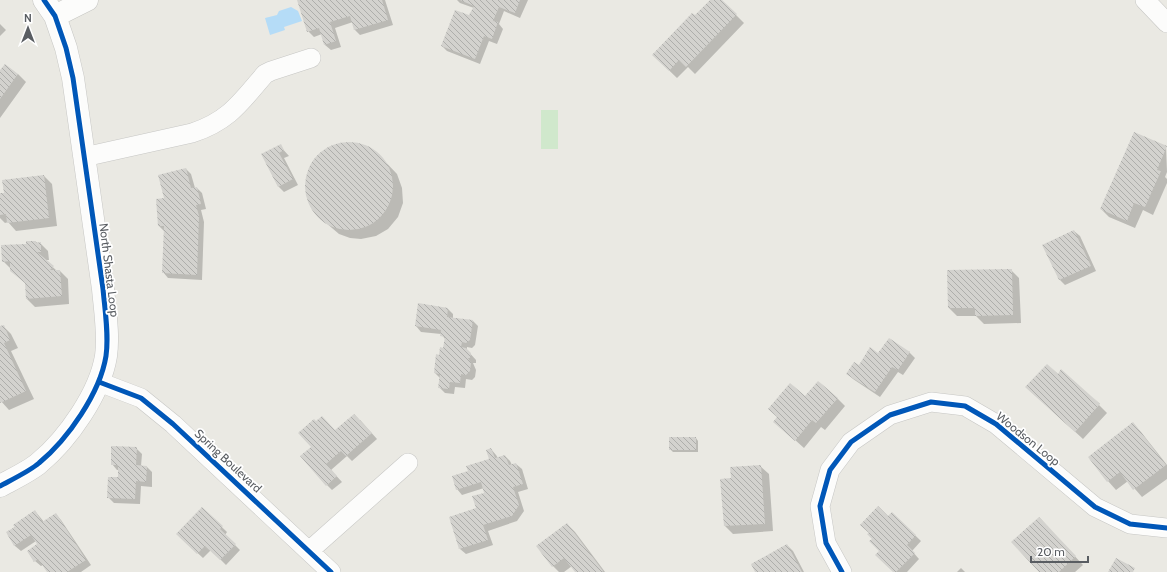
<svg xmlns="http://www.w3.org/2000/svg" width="1167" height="572" font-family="Cabin,sans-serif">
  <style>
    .grass { fill: #d0e8cc }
    .water { fill: #b5dcf7 }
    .shadow { fill: #0003 }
    .building { fill: url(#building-back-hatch) }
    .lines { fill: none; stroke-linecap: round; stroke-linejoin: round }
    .minor-casing { stroke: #c6c6c4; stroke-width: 20 }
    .tertiary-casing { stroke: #c6c6c4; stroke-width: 23 }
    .minor { stroke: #fcfcfb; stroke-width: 19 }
    .tertiary { stroke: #fcfcfb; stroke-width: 22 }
    .cycleway-casing { stroke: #fff; stroke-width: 8 }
    .cycleway { stroke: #0057b8; stroke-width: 5 }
    .labels { text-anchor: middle; stroke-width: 3.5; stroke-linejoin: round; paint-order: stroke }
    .street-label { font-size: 12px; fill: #595d62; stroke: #fff }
  </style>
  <defs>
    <pattern id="building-back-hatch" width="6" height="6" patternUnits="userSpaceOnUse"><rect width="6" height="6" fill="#d3d2ce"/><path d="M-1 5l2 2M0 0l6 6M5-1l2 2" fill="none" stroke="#aeaeab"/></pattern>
  </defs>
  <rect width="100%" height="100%" fill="#eae9e3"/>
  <path class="grass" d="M541,110H558V149H541Z"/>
  <path class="water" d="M291,7L298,11L302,21L284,27L285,30L270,35L265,18L277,15L279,11Z"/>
  <path class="shadow" d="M298,0H385L393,25L360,35L355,30L353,22L335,28L341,47L331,50L325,45L322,34L314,37L308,31Z
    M457,0H528L520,18L504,11L499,24L503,29L497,44L489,41L480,64L447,51L442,46L470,17L474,8L460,3Z
    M711,0H721L744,23L695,74L688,67L677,78L653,55L695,17Z
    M0,24L6,30L0,36Z
    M0,72L18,74L26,82L0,118Z
    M349,143L363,145L376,152L397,174L402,188L403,203L398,217L388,229L376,236L361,239L350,238L339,234L318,216L311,206L307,195L306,184L308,172L313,161L321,153L334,145Z
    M280,146L289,156L284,158L298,185L284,192L278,186L262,154Z
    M1166,147L1167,172L1165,177L1167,179V183L1153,215L1143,210L1135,228L1109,217L1101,209Z
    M186,169L191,174L195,188H197L202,193L206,209L201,210L204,222L202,280L168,278L163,272L165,232L159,226Z
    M44,176L52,184L57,226L16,231L8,222L5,223L0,218V194H5Z
    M1074,231L1080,236L1096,271L1065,285L1060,280Z
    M36,242L38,243H40L48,251L49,260H45L57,271H60L68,279L69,304L35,307L27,299L26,284L3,261L27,244Z
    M1011,270L1019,278L1021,323L984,324L976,316H957L949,308Z
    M448,309L453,314V318L473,321L478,326L475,345L472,348L467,347V350L476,360V363H473L476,370L475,377L472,380L466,379L465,388L455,387L454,394L445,393L439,387L440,378L435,373L440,356L444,349L446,340L441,334L421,332L416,326Z
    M3,326L11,334L18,348L11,351L34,399L9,410L0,400V327Z
    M909,352L915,358L903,375L898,372L880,397L853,379L848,374L879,354Z
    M1058,375L1099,405L1107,413L1083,439L1035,395Z
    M805,397L837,398L845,406L825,430L821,427L804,448L775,422L778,418Z
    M360,420L377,439L352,461L347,456L331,470L342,482L332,490L327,485L312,447L316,422L335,432Z
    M1133,423L1141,432L1167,465V479L1142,497L1128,481L1116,490L1108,481L1089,457Z
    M696,438L698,441V452H673L670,449Z
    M136,448L142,454L141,466L147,467L152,472V487L141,486L140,504L114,503L108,497L119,478V470H117L112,464Z
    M491,449L496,455L498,458L505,456L510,461L512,465L516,464L522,469L528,489L518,492L524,511L517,521L488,531L493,545L466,554L460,549L486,493L484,488L462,495L457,489L469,472L490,460Z
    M760,466L769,474L773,531L733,534L725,526L732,479Z
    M202,508L227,532L225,535L240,550L226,565L211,550L203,558L177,534Z
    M35,511L44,522L56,514L61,520L91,565L81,572H48L43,565L41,566L35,561L39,545L36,541L21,551L15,546L7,533Z
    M892,513L921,541L912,551L919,559L907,572H894L881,551L888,517Z
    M567,524L575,532L605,572H576L572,566L564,572H559L553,566L538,546Z
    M1047,526L1083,565L1075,572H1040Z
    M787,545L793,551L804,572H757Z
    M961,568L965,572H957Z"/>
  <path class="building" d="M297,0H382L388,20L354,30L350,16L330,22L336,41L324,45L319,28L307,32Z
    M460,0H520L515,13L499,7L493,21L498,22L492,39L484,36L475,59L441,46L455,10L469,15L474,6Z
    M710,0H722L737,14L686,67L679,60L669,71L652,55L692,13L695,15Z
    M5,64L18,74L0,99V70Z
    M1134,132L1167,146L1157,170L1161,171L1145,207L1134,203L1127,221L1100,209Z
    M305 186a44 44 0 1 1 88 0a44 44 0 1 1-88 0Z
    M281,144L284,150L279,153L293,179L278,187L261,154Z
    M186,168L191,188L197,187L201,204L196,205L199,216L197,275L162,273L164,226H158L156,199L164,198L158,175Z
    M44,175L49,218L7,223L6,214L0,215V193H4L2,180Z
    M1074,230L1091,266L1059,280L1042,245Z
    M26,241H36V243L41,242V252H37L54,266L50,270H60L62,296L26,299L25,283L10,271V261L2,262L1,245L26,244Z
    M1012,269L1013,315L975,316V308H948L947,270Z
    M418,303L448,308L447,317L473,320L470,340L466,343L462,342L461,347L466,348L471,353L470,358H468L471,363L470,371L466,375L461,374L460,383L450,382L449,389L438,388L440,374L434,373L436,354L439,355L440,347L443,348L445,337L440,336L441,330L415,326Z
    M4,325L10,340L4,343L26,391L0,403V326Z
    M889,338L910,352L898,370L892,367L875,392L846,374L854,362L859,365L870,347L878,353Z
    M1047,364L1058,374L1061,369L1100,404L1075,432L1025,387Z
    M818,381L838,398L816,423L812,420L795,441L773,422L777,417L768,409L790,383L805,396Z
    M354,414L372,433L346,456L341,451L326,464L337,476L326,486L300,456L311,447L298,433L314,419L316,421L322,416L335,430Z
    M1133,422L1166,465L1133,490L1120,472L1107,482L1088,457Z
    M669,437H696V450H669Z
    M111,446L137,447L136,465L147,466L146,482L136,481L135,499L107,498L108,477H118V465H111Z
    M491,448L495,458L505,455L509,465L516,463L523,484L513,487L519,505L512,516L483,525L488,540L459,549L449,517L476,508L472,496L484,493L481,482L456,490L452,476L468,471L466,466L489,459L486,450Z
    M761,465L765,524L724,526L720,479L731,478L730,467Z
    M878,506L888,516L892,512L916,535L907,545L915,553L896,572H893L875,555L879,551L869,541L872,539L867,534L869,533L860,525Z
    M202,507L223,526L220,529L236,544L220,560L205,546L197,554L176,534Z
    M35,510L42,522L56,513L86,560L67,572H47L38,559L34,562L27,551L37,544L31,535L14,546L6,532L15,527L13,525Z
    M1039,517L1076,556L1059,572H1039L1011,542Z
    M567,523L603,571L602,572H575L564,558L552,567L536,546Z
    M787,544L802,572H755L751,564Z
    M1116,558L1135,568L1133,572H1108Z"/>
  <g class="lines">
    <defs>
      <path id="minor" d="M1145,0L1167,23
        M84,157L192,133C229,121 241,102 265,74L271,71L311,58
        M99,382L141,398L173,424L331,572
        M309,551L408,463
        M842,572L826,543L820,506L830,470L851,442L890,415L931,402L965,406L996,424L1095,507L1130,524L1167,528"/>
      <path id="tertiary" d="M55,16L87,0
        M0,486C11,480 30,471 39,463C68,439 100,393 106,356C109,335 105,311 103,289L73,78L66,48L55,16L44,0"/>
    </defs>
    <use href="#minor" class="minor-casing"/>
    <use href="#tertiary" class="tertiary-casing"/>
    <use href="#minor" class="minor"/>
    <use href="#tertiary" class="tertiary"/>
    <defs>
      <path id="cycleway" d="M99,382L141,398L173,424L331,572
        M0,486C11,480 30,471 39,463C68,439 100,393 106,356C109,335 105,311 103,289L73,78L66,48L55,16L44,0
        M842,572L826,543L820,506L830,470L851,442L890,415L931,402L965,406L996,424L1095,507L1130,524L1167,528"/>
    </defs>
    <use href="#cycleway" class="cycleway-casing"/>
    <use href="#cycleway" class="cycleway"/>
  </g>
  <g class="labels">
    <g class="street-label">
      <text transform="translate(109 270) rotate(83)" y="4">North Shasta Loop</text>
      <text transform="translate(1028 439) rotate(39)" y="4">Woodson Loop</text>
      <text transform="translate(228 461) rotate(43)" y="4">Spring Boulevard</text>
    </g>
  </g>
  <g transform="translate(28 28)" stroke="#ffffff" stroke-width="3" paint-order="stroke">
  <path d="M0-3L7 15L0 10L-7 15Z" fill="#595d62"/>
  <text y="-6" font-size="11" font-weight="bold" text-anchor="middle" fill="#595d62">N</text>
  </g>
  <path d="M1031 556v6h57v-6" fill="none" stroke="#595d62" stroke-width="2"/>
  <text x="1037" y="556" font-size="12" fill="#595d62" stroke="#ffffff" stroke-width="3" paint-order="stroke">20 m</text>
</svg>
